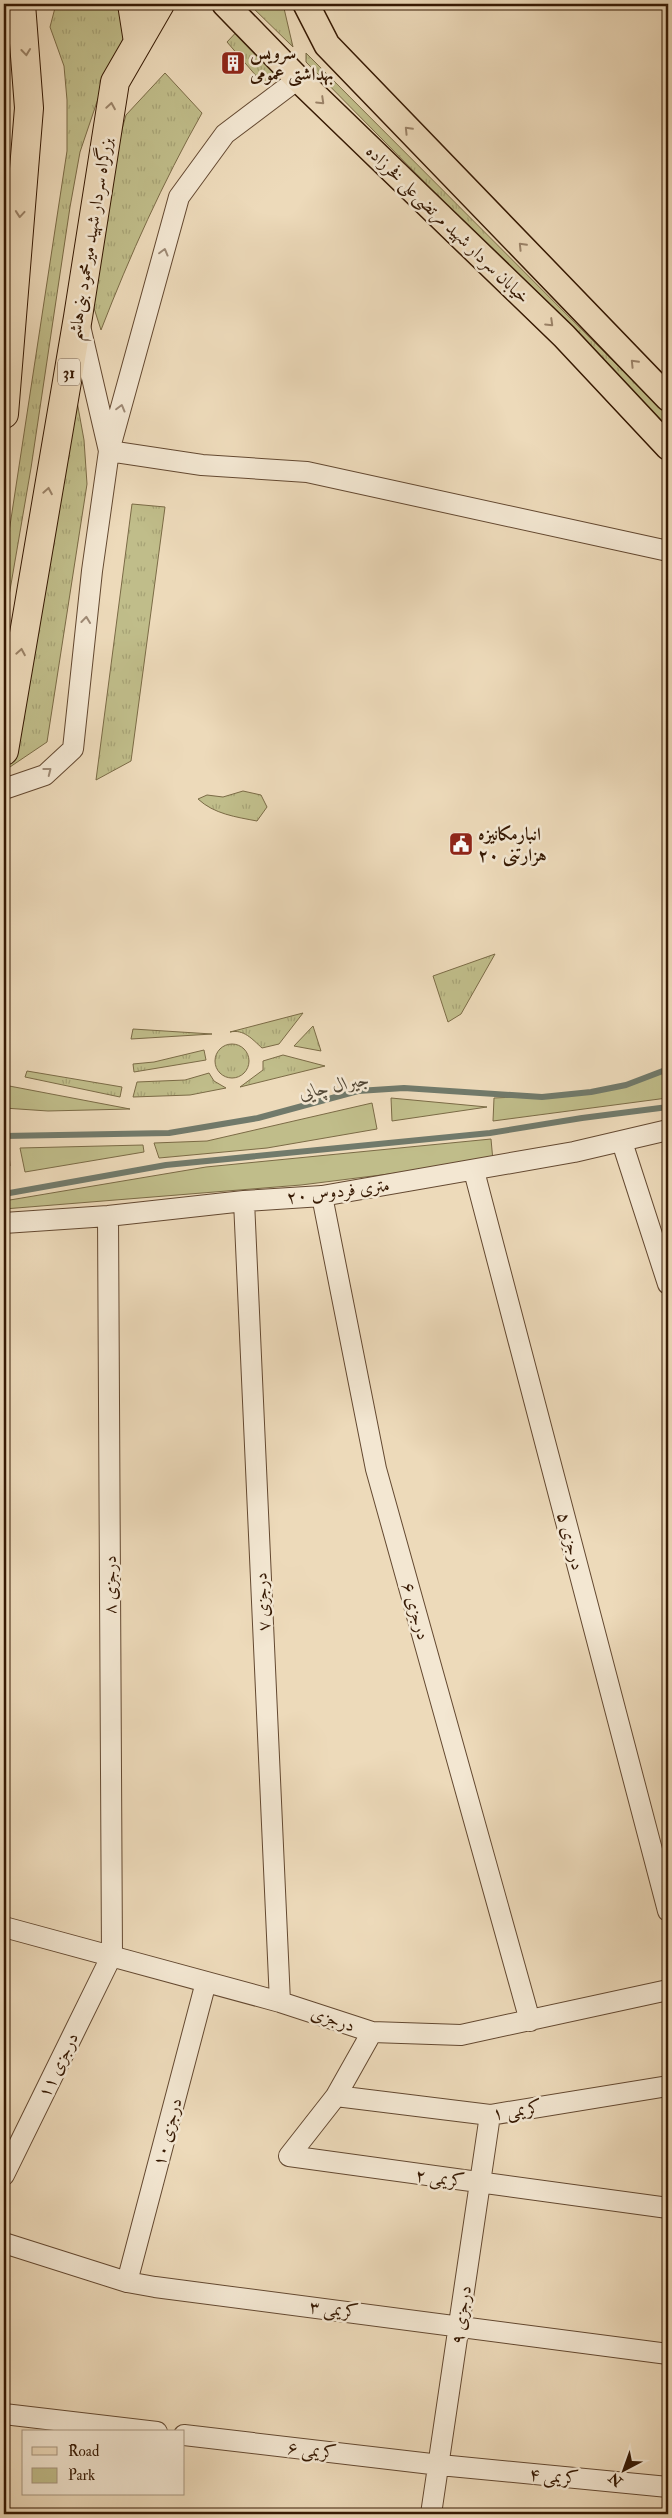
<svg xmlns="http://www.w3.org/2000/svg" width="672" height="2518" font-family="'IM FELL Double Pica',Amiri,serif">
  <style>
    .grass { fill: url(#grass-tufts); stroke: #7b6b46 }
    .green { fill: #c0bd8a; stroke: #7b6b46 }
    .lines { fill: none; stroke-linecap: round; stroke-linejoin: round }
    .stream { stroke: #717a6b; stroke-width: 6 }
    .minor-casing { stroke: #644931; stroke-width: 22 }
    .major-casing { stroke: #361903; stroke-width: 28 }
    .highway-casing { stroke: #361903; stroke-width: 30 }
    .minor { stroke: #f3e7d2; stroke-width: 20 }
    .major { stroke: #eddaba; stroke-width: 25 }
    .highway { stroke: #eddaba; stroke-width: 28 }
    .oneway { stroke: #9b8368 }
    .oneway2 { stroke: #9e8a75 }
    .labels { text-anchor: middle; stroke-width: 5; stroke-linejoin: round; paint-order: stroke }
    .shield { fill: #f3e7d2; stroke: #6f5741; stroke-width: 1 }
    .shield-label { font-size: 16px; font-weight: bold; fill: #361903 }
    .poi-label { font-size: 18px; font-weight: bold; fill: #361903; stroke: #f3e7d2; text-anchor: start }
    .street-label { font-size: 18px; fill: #361903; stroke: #f3e7d2 }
    .water-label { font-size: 19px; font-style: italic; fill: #544937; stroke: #f3e7d2 }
  </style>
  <defs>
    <pattern id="grass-tufts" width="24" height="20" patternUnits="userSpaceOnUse" patternTransform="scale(1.25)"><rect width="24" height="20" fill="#c0bd8a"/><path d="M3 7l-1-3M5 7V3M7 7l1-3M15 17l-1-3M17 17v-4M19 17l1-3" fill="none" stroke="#a6a275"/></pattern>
  </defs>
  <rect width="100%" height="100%" fill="#eddaba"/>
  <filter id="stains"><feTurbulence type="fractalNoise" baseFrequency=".004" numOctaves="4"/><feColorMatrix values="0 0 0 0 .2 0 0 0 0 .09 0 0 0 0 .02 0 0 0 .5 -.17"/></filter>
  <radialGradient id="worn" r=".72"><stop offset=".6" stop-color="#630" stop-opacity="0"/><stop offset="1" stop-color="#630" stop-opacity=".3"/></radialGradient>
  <path class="grass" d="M56,4H121L124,37L102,87L80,152L70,207L31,468L4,625V565L67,151V100L64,66L50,27Z
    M249,4H283L293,47Z
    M243,25L281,66L264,85L227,42Z
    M306,53L668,416V429L306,62Z
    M165,73L202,113C163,182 130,255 101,330L93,305L114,158L126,115Z
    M72,374L84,440L87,484L47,742L4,771V750Z
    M132,504L165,507L131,761L96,780Z
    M243,791L261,795L267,807L257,821C236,817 214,814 198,799L207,795L223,797Z
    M495,954L461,1014L448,1022L433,976Z
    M303,1013L279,1044L262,1048C252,1039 244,1029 230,1032Z
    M313,1026L321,1051L294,1046Z
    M133,1029L212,1034L131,1039Z
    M215 1061a17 17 0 1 1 34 0a17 17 0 1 1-34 0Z
    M204,1050L206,1060L134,1072L133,1064L154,1062Z
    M283,1055L325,1066L240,1087L263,1070V1061Z
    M27,1071L122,1087L120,1097L25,1077Z
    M209,1073L214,1081L226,1088L190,1095L133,1097L137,1082L185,1080Z"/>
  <path class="green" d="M668,1068L667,1098L493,1121L494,1098C554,1095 613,1097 668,1068Z
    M4,1085L130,1109L48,1111L4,1108Z
    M391,1098L487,1107L392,1121Z
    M372,1103L377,1129L267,1148L159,1158L154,1143L207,1141Z
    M4,1139L8,1140L10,1166L4,1167Z
    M491,1139L493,1161L301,1185L4,1209V1201L206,1167Z
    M143,1145L144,1152L25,1172L20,1148Z"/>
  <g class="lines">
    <path class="stream" d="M4,1136L169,1133L258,1118L358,1091L404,1088L542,1097L591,1092L626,1085L668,1069
      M4,1194L166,1165L490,1133L582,1118L668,1107"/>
    <defs>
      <path id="minor" d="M80,326L109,451L202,465L307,472L668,551
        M4,789L45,775L73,749L92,571L109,451L179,197L225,134L298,79
        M622,1142L668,1284
        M474,1171L668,1911
        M322,1196L376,1469L530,2021
        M244,1201L280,2002
        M4,1223L108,1216L244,1201L322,1196L574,1152L668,1130
        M4,1927L280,2002L372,2032L461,2035L668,1990
        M372,2032L336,2096L289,2156L668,2208
        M336,2096L490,2115L668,2086
        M4,2175L112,1955L108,1216
        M4,2243L127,2282L155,2287L668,2354
        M127,2282L206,1982
        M4,2414L157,2432
        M184,2435L440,2465L668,2487
        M431,2514L490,2115"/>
      <path id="major" d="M225,4L298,79L564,336L668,447
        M306,4L327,45L668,398"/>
      <path id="highway" d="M132,4L138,42
        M4,414L29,108L21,4
        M4,751L78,317L115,82L160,4"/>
    </defs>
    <use href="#minor" class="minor-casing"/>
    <use href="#major" class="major-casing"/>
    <use href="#highway" class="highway-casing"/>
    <use href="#minor" class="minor"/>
    <use href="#major" class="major"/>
    <use href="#highway" class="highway"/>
  </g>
  <defs><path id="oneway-chevron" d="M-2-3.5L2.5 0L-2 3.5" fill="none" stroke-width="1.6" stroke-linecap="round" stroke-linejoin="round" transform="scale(1.25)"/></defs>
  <g class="oneway">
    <use href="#oneway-chevron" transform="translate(26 52) rotate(84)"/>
    <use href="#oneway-chevron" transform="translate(321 101) rotate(44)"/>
    <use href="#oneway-chevron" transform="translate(111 106) rotate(-81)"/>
    <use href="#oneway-chevron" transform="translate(408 130) rotate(-134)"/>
    <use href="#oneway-chevron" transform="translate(20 214) rotate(95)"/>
    <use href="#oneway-chevron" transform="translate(522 246) rotate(-134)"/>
    <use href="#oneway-chevron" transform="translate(550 323) rotate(44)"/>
    <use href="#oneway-chevron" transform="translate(634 363) rotate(-134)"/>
    <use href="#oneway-chevron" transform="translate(48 491) rotate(-80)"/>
    <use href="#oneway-chevron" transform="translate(21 652) rotate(-80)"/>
  </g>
  <g class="oneway2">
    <use href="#oneway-chevron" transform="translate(164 252) rotate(-75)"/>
    <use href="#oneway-chevron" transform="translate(121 408) rotate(-75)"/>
    <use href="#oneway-chevron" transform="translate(86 620) rotate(-84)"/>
    <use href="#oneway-chevron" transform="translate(48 771) rotate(-38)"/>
  </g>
  <defs>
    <symbol id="building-square" viewBox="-11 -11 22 22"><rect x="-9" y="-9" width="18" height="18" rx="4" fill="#8f2418" stroke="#f3e7d2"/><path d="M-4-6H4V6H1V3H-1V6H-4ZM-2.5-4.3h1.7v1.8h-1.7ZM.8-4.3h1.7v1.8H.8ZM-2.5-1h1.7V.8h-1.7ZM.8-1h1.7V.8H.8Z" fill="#fff"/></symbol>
    <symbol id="civic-square" viewBox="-11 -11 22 22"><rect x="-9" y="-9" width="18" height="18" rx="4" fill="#8f2418" stroke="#f3e7d2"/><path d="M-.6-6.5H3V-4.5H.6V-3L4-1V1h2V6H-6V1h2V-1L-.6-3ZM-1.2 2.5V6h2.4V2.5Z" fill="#fff"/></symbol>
  </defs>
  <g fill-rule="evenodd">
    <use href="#building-square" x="219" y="49" width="28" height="28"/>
    <use href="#civic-square" x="447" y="830" width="28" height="28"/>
  </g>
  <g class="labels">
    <rect class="shield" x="58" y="358.5" width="22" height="27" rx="4"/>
    <g class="shield-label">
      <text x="69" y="378">31</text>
    </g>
    <g class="poi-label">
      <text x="250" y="59">سرویس<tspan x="250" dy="21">بهداشتی عمومی</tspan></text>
      <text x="478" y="840">انبارمکانیزه<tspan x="478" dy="21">۲۰ هزارتنی</tspan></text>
    </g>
    <g class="street-label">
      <text transform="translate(448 224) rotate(44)" y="6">خیابان سردار شهید مرتضی‌علی فخرزاده</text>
      <text transform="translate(90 239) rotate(-81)" y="6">بزرگراه سردار شهید میرمحمود بنی‌هاشم</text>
      <text transform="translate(338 1191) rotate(-7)" y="6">۲۰ متری فردوس</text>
      <text transform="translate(571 1541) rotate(75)" y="6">درجزی ۵</text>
      <text transform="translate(110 1585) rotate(-90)" y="6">درجزی ۸</text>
      <text transform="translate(262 1602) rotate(-93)" y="6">درجزی ۷</text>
      <text transform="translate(416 1611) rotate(74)" y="6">درجزی ۶</text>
      <text transform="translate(333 2019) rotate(18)" y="6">درجزی</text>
      <text transform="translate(58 2065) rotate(-64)" y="6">درجزی ۱۱</text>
      <text transform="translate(517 2110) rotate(-8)" y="6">کریمی ۱</text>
      <text transform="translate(167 2132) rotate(-75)" y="6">درجزی ۱۰</text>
      <text transform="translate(440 2178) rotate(8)" y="6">کریمی ۲</text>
      <text transform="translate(334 2309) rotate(7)" y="6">کریمی ۳</text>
      <text transform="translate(461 2315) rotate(-82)" y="6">درجزی ۹</text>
      <text transform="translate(312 2450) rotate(7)" y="6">کریمی ۶</text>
      <text transform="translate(554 2476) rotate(6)" y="6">کریمی ۴</text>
    </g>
    <g class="water-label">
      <text transform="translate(334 1085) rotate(-12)" y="7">جیرال چایی</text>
    </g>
  </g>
  <rect width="672" height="2518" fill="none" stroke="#eddaba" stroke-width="20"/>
  <rect x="5" y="5" width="662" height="2508" fill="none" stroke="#361903" stroke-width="2.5"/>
  <rect x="10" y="10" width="652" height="2498" fill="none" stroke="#361903"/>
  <rect x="22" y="2430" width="162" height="65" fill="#f3e7d2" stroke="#a7957f"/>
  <rect x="32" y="2447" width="25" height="8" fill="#eddaba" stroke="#a7957f"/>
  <text x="68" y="2456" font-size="15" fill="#361903">Road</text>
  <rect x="32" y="2468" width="25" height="15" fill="#c0bd8a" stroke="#a7957f"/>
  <text x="68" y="2480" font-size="15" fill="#361903">Park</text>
  <g transform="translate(624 2470) rotate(221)" stroke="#f3e7d2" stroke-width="4" paint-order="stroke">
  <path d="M0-4L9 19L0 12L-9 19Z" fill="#361903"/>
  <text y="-8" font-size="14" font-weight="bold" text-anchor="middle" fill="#361903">N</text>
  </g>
  <rect width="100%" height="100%" filter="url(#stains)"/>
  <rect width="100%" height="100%" fill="url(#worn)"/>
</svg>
